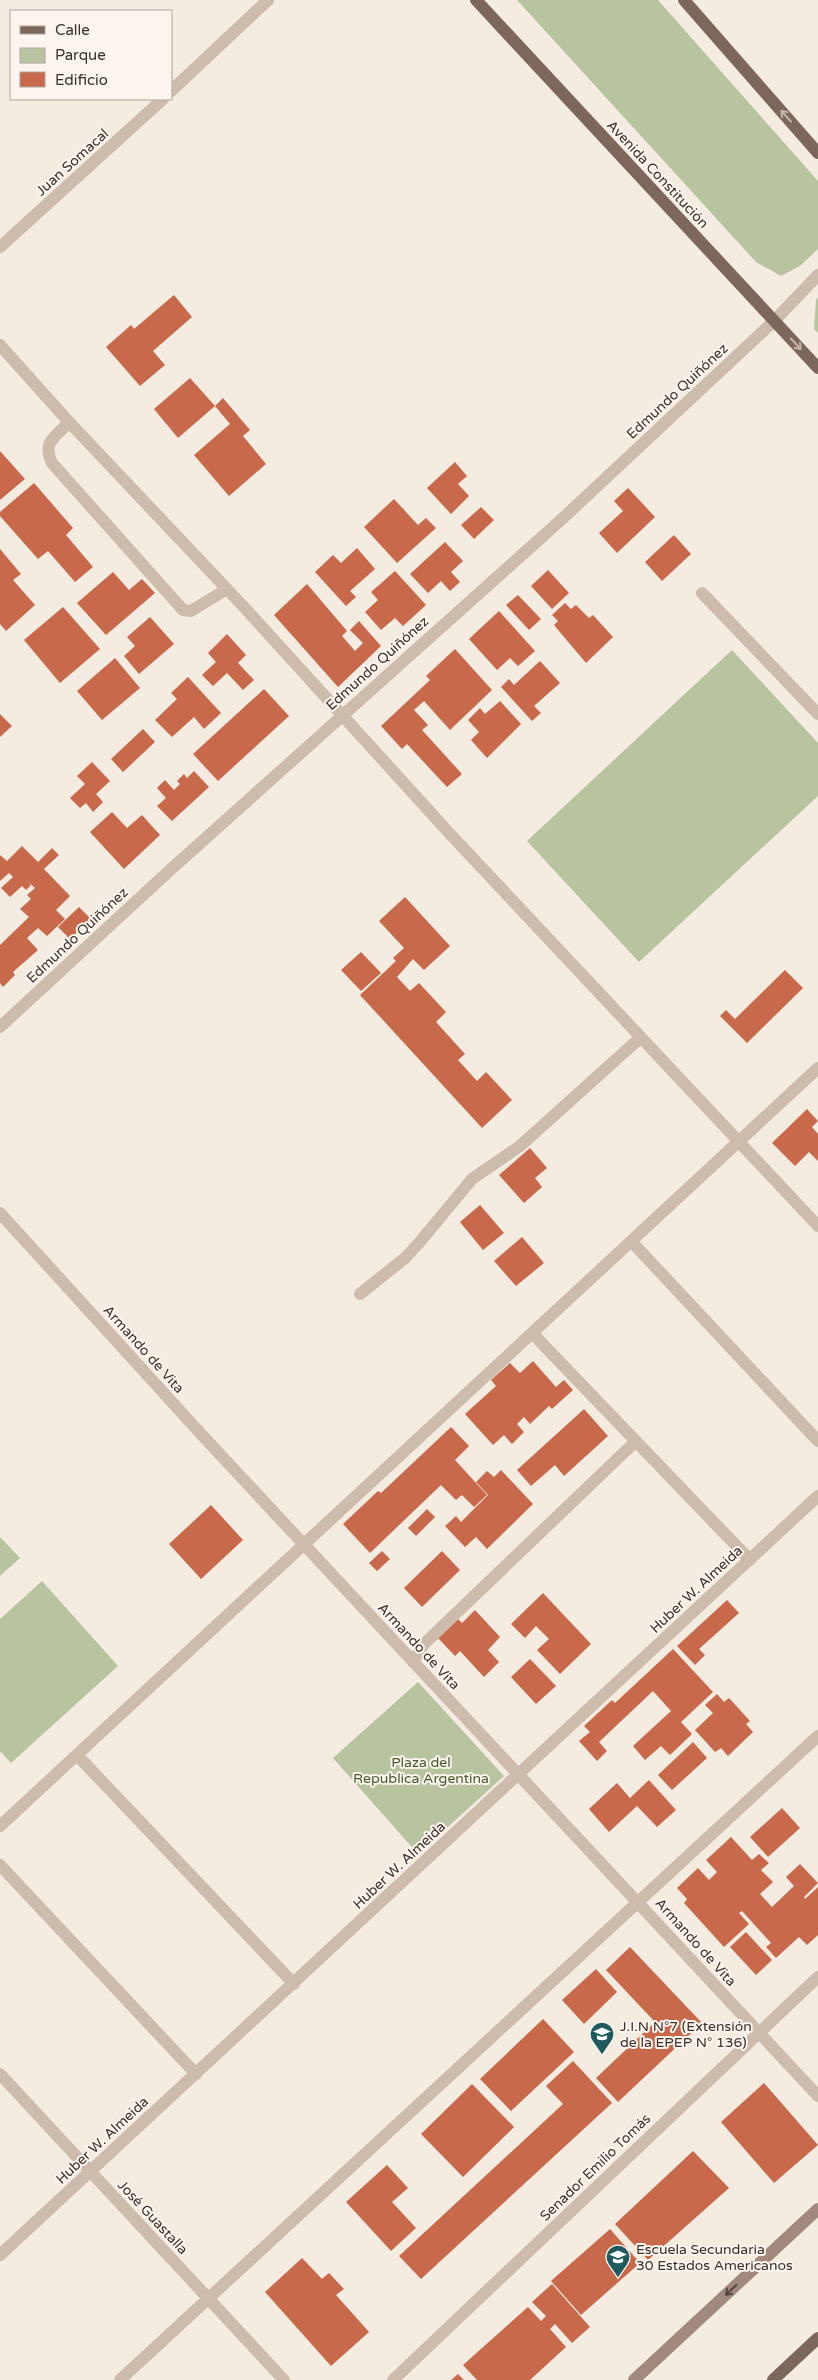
<svg xmlns="http://www.w3.org/2000/svg" width="818" height="2380" font-family="'Varela Round',sans-serif">
  <style>
    .green { fill: #b8c4a0 }
    .building { fill: #c8694b }
    .lines { fill: none; stroke-linecap: round; stroke-linejoin: round }
    .street { stroke: #cdbbac; stroke-width: 12 }
    .secondary { stroke: #a18a7d; stroke-width: 12 }
    .primary { stroke: #7d675c; stroke-width: 12 }
    .oneway { stroke: #c2b5ac }
    .oneway2 { stroke: #544640 }
    .labels { text-anchor: middle; stroke-width: 4; stroke-linejoin: round; paint-order: stroke }
    .street-label { font-size: 14px; fill: #3b302b; stroke: #fbf5ee }
    .park-label { font-size: 14px; fill: #4a5a2e; stroke: #fbf5ee }
    .poi-label { font-size: 14px; fill: #3b302b; stroke: #fbf5ee; text-anchor: start }
  </style>
  <rect width="100%" height="100%" fill="#f4ebe1"/>
  <path class="green" d="M517,0H658L818,181V249L800,266L781,276L756,262Z
    M818,297V333L814,329L816,300Z
    M732,650L818,743V796L639,962L527,841Z
    M0,1537L20,1558L0,1576Z
    M42,1581L118,1666L11,1763L0,1751V1619Z
    M418,1682L504,1776L418,1854L333,1758Z"/>
  <path class="building" d="M174,295L192,317L153,351L165,365L140,386L106,347L131,325L134,329Z
    M190,378L215,406L178,438L154,409Z
    M223,398L250,430L243,436L266,464L229,496L194,455L230,424L215,406Z
    M0,451L25,479L0,500Z
    M455,462L467,476L458,484L469,496L451,514L427,488Z
    M34,483L73,528L66,535L93,567L75,582L48,551L38,559L0,516V512Z
    M628,488L655,517L617,553L599,533L623,511L614,501Z
    M394,499L418,525L426,518L436,528L397,563L364,527Z
    M481,507L494,520L474,539L461,525Z
    M674,535L691,554L662,581L645,562Z
    M445,542L463,561L451,572L460,582L450,591L441,581L428,593L410,574Z
    M357,548L375,569L350,591L356,597L346,606L315,572L333,555L341,563Z
    M0,549L21,574L13,580L35,605L6,631L0,624Z
    M548,570L569,593L552,609L531,586Z
    M395,571L426,605L403,626L395,618L381,630L365,612L378,600L371,592Z
    M113,572L129,590L142,579L155,593L106,635L77,603Z
    M307,584L347,631L342,636L355,651L363,643L350,630L359,621L381,646L338,687L274,615Z
    M518,595L541,619L529,630L506,605Z
    M565,603L571,609L576,605L589,618L593,615L613,637L586,663L554,625L558,621L552,615Z
    M63,607L100,649L60,683L24,640Z
    M499,611L535,651L518,666L510,658L497,670L469,639Z
    M150,617L174,644L139,674L124,656L135,646L127,637Z
    M227,634L246,655L238,663L254,680L243,690L227,673L213,686L202,675L216,662L208,653Z
    M455,649L492,690L450,730L424,701L414,710L428,725L422,730L462,774L447,787L407,744L402,749L381,726L430,680L426,676Z
    M115,658L140,688L102,720L77,691Z
    M540,661L560,683L534,706L541,713L532,721L501,687L509,679L514,685Z
    M188,677L221,713L204,729L194,717L172,737L155,720L177,699L171,693Z
    M264,689L289,716L218,781L193,754Z
    M500,701L521,724L487,758L471,740L479,732L468,720L480,708L485,714Z
    M0,714L12,726L0,737Z
    M143,729L155,742L123,772L111,759Z
    M92,762L110,781L96,794L103,802L93,812L86,803L80,808L70,798L85,784L77,776Z
    M194,771L209,787L172,821L157,806L166,798L157,788L165,780L174,790L180,784L177,781L184,774L187,778Z
    M112,812L127,828L142,815L160,835L124,869L90,832Z
    M22,846L38,862L52,848L59,855L44,869L70,896L56,910L65,919L47,936L38,928L27,938L38,950L13,972L15,975L3,987L0,983V945L29,917L20,909L31,899L27,895L35,888L26,880L31,885L26,890L22,886L10,897L1,888L13,877L9,873L0,881V855L7,861Z
    M405,897L450,946L424,970L413,959L397,977L410,991L419,983L446,1012L436,1022L465,1054L458,1060L477,1081L486,1072L512,1100L482,1128L360,995L396,961L393,958L404,948L379,921Z
    M79,907L91,919L70,939L58,927Z
    M361,952L381,973L361,991L341,970Z
    M785,970L803,988L747,1043L720,1016L726,1010L735,1019Z
    M807,1109L818,1121L812,1127L818,1134V1161L809,1152L795,1166L772,1143Z
    M530,1148L547,1168L535,1178L542,1187L524,1203L499,1175Z
    M480,1205L504,1233L483,1250L460,1222Z
    M522,1237L544,1263L516,1286L494,1261Z
    M533,1361L556,1387L564,1380L573,1390L552,1409L549,1406L530,1424L524,1417L517,1424L524,1432L512,1444L504,1435L493,1445L465,1414L496,1386L491,1380L510,1363L520,1373Z
    M584,1409L608,1436L564,1476L555,1465L531,1486L517,1470Z
    M451,1427L469,1446L455,1460L487,1495L474,1507L462,1495L456,1500L441,1485L370,1553L343,1524L378,1491L381,1493Z
    M501,1470L533,1504L487,1549L476,1537L465,1547L445,1526L456,1516L461,1522L488,1495L476,1482L487,1471L494,1477Z
    M211,1505L243,1540L201,1579L169,1544Z
    M427,1509L435,1517L416,1536L408,1528Z
    M382,1551L390,1559L377,1571L369,1563Z
    M442,1551L460,1570L422,1607L404,1588Z
    M543,1593L591,1644L560,1674L537,1650L549,1639L536,1626L525,1638L511,1624Z
    M727,1600L739,1613L699,1649L705,1655L695,1665L677,1646Z
    M475,1610L500,1637L488,1650L499,1662L484,1677L460,1651L455,1656L438,1638L458,1619L462,1623Z
    M673,1649L713,1692L681,1722L692,1734L670,1755L661,1746L645,1760L633,1746L671,1711L653,1691L599,1742L607,1751L597,1761L579,1741L590,1732L584,1726L612,1700L615,1703Z
    M530,1659L556,1686L536,1704L511,1677Z
    M717,1694L724,1702L729,1698L750,1721L746,1724L753,1732L728,1756L721,1748L715,1752L695,1730L713,1713L705,1705Z
    M693,1742L707,1758L672,1790L658,1775Z
    M649,1780L676,1810L657,1827L637,1806L609,1832L589,1809L617,1783L630,1798Z
    M782,1808L800,1828L768,1857L750,1837Z
    M731,1837L752,1860L759,1854L769,1863L761,1870L773,1882L760,1894L772,1907L794,1886L786,1877L800,1864L818,1883L804,1897L805,1899L818,1887V1935L807,1945L799,1937L776,1958L766,1947L771,1943L742,1911L739,1913L749,1924L724,1947L684,1903L687,1899L677,1888L698,1868L709,1880L717,1872L706,1860Z
    M746,1932L772,1960L756,1975L730,1947Z
    M630,1947L702,2023L618,2102L596,2078L655,2022L606,1970Z
    M596,1969L617,1992L584,2024L562,2000Z
    M543,2019L574,2052L511,2111L480,2079Z
    M573,2061L612,2103L421,2279L399,2256L563,2104L546,2086Z
    M764,2083L818,2145L774,2183L721,2122Z
    M472,2084L514,2127L463,2177L421,2134Z
    M693,2151L729,2188L648,2260L615,2224Z
    M387,2165L408,2188L392,2202L416,2228L391,2251L346,2202Z
    M610,2229L640,2263L581,2315L551,2281Z
    M302,2258L322,2279L329,2273L344,2289L336,2295L369,2332L331,2366L265,2292Z
    M552,2284L590,2327L572,2343L555,2324L550,2329L566,2347L530,2380H477L463,2365L528,2307L541,2321L546,2316L532,2302Z
    M458,2374L464,2380H451Z"/>
  <g class="lines">
    <path class="street" d="M171,91L268,0
      M0,247L163,99
      M0,345L69,422L243,606L451,835L818,1226
      M69,422C55,438 42,441 52,463L183,610L191,611L227,589
      M702,593L818,714
      M0,1027L169,871L562,519L774,321L818,275
      M0,1213L201,1434L818,2096
      M631,1241L818,1441
      M360,1294L405,1258L419,1243L472,1179L520,1146L640,1038
      M532,1333L750,1560
      M413,1662L424,1644L636,1441
      M77,1755L294,1984
      M0,1826L818,1068
      M0,1865L196,2074
      M0,2074L284,2380
      M0,2255L818,1496
      M120,2380L818,1736
      M393,2380L818,1977"/>
    <path class="secondary" d="M634,2380L818,2209"/>
    <path class="primary" d="M476,0L818,368
      M684,0L818,153
      M773,2380L818,2338"/>
  </g>
  <defs><path id="oneway-shaft" d="M-6 0H5M1.5-3L5.5 0L1.5 3" fill="none" stroke-width="1.6" stroke-linecap="round" stroke-linejoin="round" transform="scale(1.25)"/></defs>
  <g class="oneway">
    <use href="#oneway-shaft" transform="translate(786 116) rotate(-131)"/>
    <use href="#oneway-shaft" transform="translate(796 344) rotate(47)"/>
  </g>
  <use class="oneway2" href="#oneway-shaft" transform="translate(731 2290) rotate(137)"/>
  <defs>
    <symbol id="school-pin" viewBox="-11 -11 22 30"><path d="M0 17L-7.5 6A9.5 9.5 0 1 1 7.5 6Z" fill="#1f5a5e" stroke="#fbf5ee"/><path d="M0-5L7-2L0 1L-7-2ZM-4 1L0 2.5L4 1V4Q0 6-4 4Z" fill="#fff"/></symbol>
  </defs>
  <g fill-rule="evenodd">
    <use href="#school-pin" x="588" y="2020" width="28" height="38"/>
    <use href="#school-pin" x="604" y="2243" width="28" height="38"/>
  </g>
  <g class="labels">
    <g class="street-label">
      <text transform="translate(72 162) rotate(-42)" y="5">Juan Somacal</text>
      <text transform="translate(658 174) rotate(47)" y="5">Avenida Constitución</text>
      <text transform="translate(677 391) rotate(-43)" y="5">Edmundo Quiñónez</text>
      <text transform="translate(377 663) rotate(-42)" y="5">Edmundo Quiñónez</text>
      <text transform="translate(77 935) rotate(-43)" y="5">Edmundo Quiñónez</text>
      <text transform="translate(144 1349) rotate(48)" y="5">Armando de Vita</text>
      <text transform="translate(696 1589) rotate(-43)" y="5">Huber W. Almeida</text>
      <text transform="translate(419 1646) rotate(47)" y="5">Armando de Vita</text>
      <text transform="translate(399 1865) rotate(-43)" y="5">Huber W. Almeida</text>
      <text transform="translate(696 1942) rotate(48)" y="5">Armando de Vita</text>
      <text transform="translate(102 2140) rotate(-43)" y="5">Huber W. Almeida</text>
      <text transform="translate(595 2167) rotate(-44)" y="5">Senador Emilio Tomás</text>
      <text transform="translate(153 2217) rotate(47)" y="5">José Guastalla</text>
    </g>
    <g class="park-label">
      <text x="421" y="1767">Plaza del<tspan x="421" dy="16">Republica Argentina</tspan></text>
    </g>
    <g class="poi-label">
      <text x="620" y="2031">J.I.N N°7 (Extensión<tspan x="620" dy="16">de la EPEP N° 136)</tspan></text>
      <text x="636" y="2254">Escuela Secundaria<tspan x="636" dy="16">30 Estados Americanos</tspan></text>
    </g>
  </g>
  <rect x="10" y="10" width="162" height="90" fill="#fbf5ee" stroke="#aea6a0"/>
  <rect x="20" y="26" width="25" height="8" fill="#7d675c" stroke="#aea6a0"/>
  <text x="55" y="35" font-size="15" fill="#3b302b">Calle</text>
  <rect x="20" y="48" width="25" height="15" fill="#b8c4a0" stroke="#aea6a0"/>
  <text x="55" y="60" font-size="15" fill="#3b302b">Parque</text>
  <rect x="20" y="72" width="25" height="15" fill="#c8694b" stroke="#aea6a0"/>
  <text x="55" y="85" font-size="15" fill="#3b302b">Edificio</text>
</svg>
